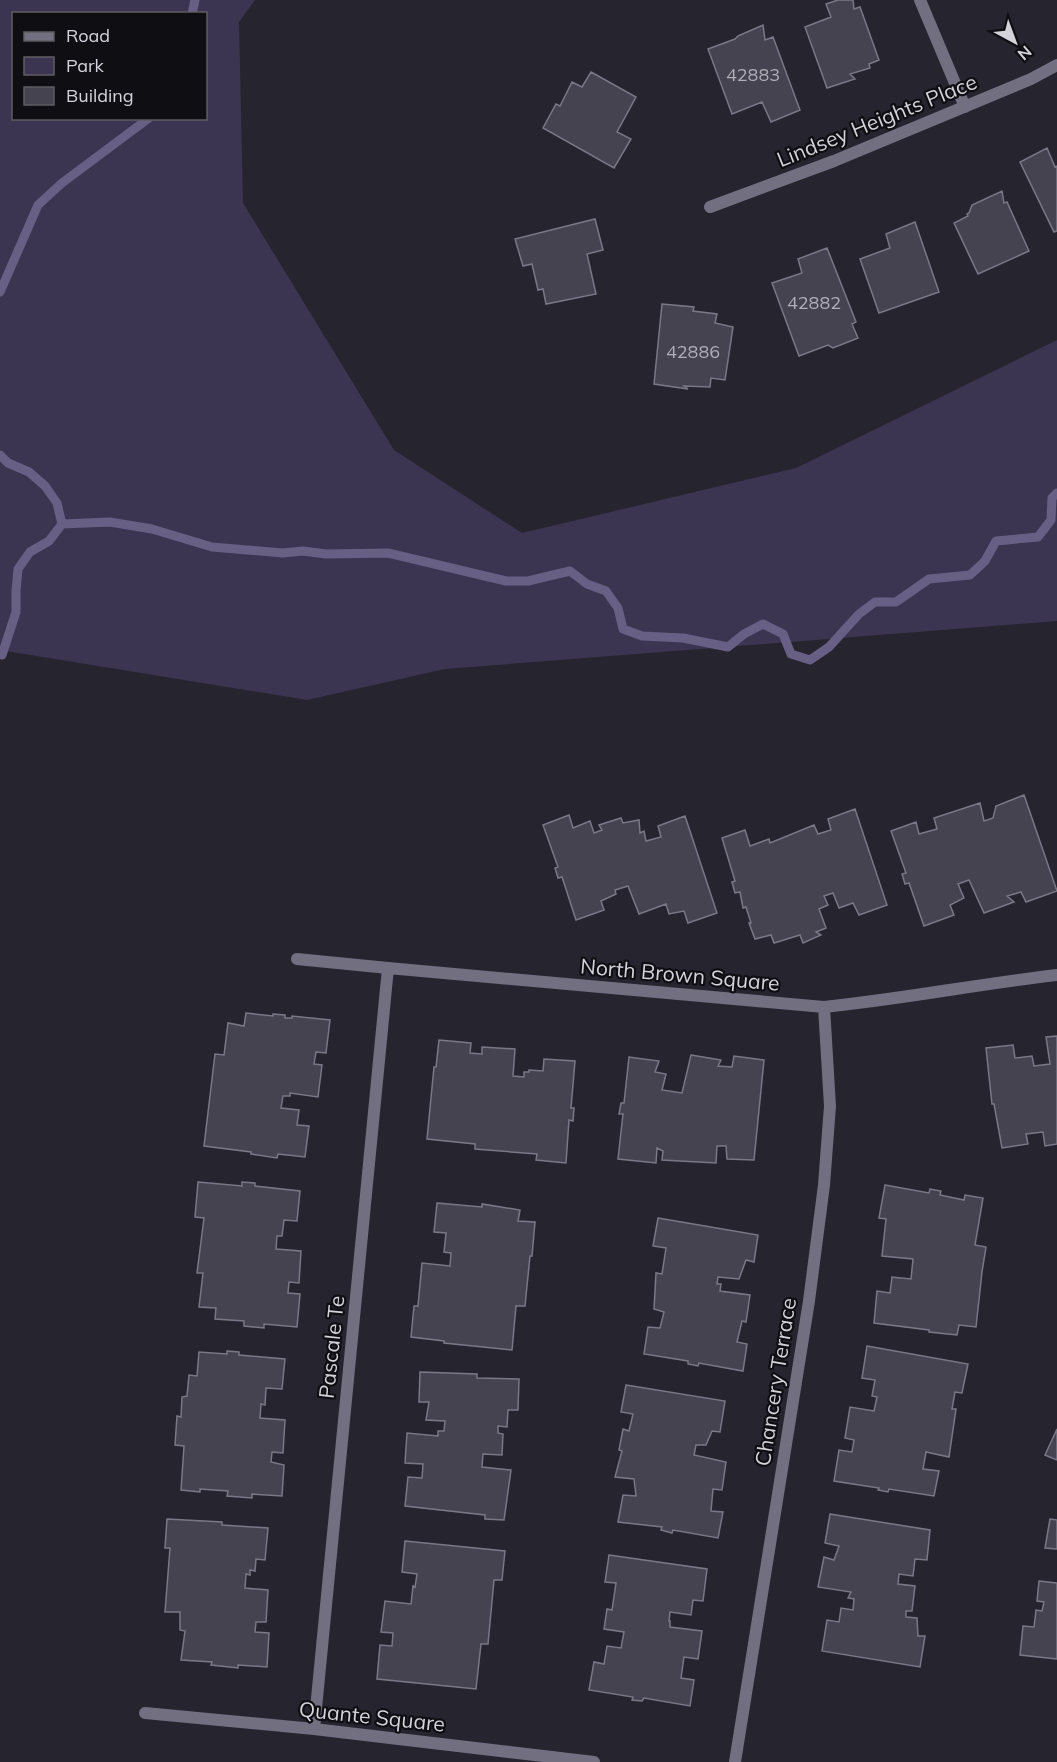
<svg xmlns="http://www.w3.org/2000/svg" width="1057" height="1762" font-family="Mulish,sans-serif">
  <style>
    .green { fill: #3c3551; fill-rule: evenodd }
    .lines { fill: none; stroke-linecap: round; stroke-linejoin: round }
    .stream { stroke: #685f85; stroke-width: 9 }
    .building { fill: #464350; stroke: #7a7886; stroke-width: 1.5 }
    .minor { stroke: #726f80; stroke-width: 12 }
    .labels { text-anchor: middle; stroke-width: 4.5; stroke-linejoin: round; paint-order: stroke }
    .number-label { font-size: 18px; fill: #b0afb8 }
    .street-label { font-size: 21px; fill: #d4d3db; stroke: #0f0e13 }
  </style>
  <rect width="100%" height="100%" fill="#26242f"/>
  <path class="green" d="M0,0H255L239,22L243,203L394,450L522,533L796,468L1057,340V621L445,669L307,700L0,650ZM14,14H206V118H14Z"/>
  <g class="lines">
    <path class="stream" d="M192,14L195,0
      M0,292L38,205L62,183L149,118
      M0,455L8,463L29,472L45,486L57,503L62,524L49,541L30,552L18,569L16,591V612L2,655
      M62,524L110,522L152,529L212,547L283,553L303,551L326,554L388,553L506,581H528L570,571L587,584L606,591L618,608L623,629L642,636L683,638L728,647L744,634L763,624L783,634L791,654L810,660L829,647L859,614L875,602H896L929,579L970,575L985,561L996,541L1038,537L1051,520L1052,498L1057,493"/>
  </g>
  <path class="building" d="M838,0H853L854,9L860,7L879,60L869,64L870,68L850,74L855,79L827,88L805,27L831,17L826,4Z
    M763,25L765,40L773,37L800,110L771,122L762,102L732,114L708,49L735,39L738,36Z
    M591,72L636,97L617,132L631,139L614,168L543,128L556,104L560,106L572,82L582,87Z
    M1047,148L1055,167L1057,166V231L1054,232L1020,162Z
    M1002,191L1004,203L1007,202L1029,251L978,274L954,223L968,216L967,214L969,213L972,205Z
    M595,219L603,250L587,254L596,294L546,304L543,289L538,290L532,264L523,266L515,239Z
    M915,222L939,292L879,313L860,259L890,248L886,234Z
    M827,248L856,322L852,324L858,338L833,348L828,345L799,356L772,283L802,273L798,259Z
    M662,304L694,307L693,311L717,314L715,323L733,327L725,380L711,378L710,387L684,386L688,389L654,384Z
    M1024,795L1057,891L1026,902L1021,892L1007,896L1014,902L984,913L969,880L958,884L964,898L950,905L954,915L924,926L909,883L905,884L902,874L906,873L891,831L916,822L919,834L937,829L934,818L980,803L984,821L993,818L996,806Z
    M855,809L887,905L859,915L853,903L839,908L833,893L824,896L828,905L819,909L826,928L816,932L821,935L803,943L800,935L774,943L771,935L755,939L749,923H751L746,907L743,908L740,892L735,893L732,882L735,881L722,838L745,830L750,846L769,839L770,843L814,825L818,834L831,830L828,819Z
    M569,815L573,828L590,821L594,833L602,830L599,825L621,818L623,823L639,820L640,833L644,831L646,841L661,837L658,826L685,816L717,913L688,923L684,911L669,914L666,904L639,914L628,886L615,890L616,894L601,901L604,910L576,920L562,877L558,878L555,868L558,867L543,825Z
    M246,1013L273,1016V1014L285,1015V1018H292V1016L330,1020L326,1053L316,1052L314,1064L322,1065L318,1097L290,1093V1096H283L281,1108L299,1110L297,1125L309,1126L305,1157L278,1154L277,1158L251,1154V1152L204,1146L215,1054L224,1055L228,1023L244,1026Z
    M1057,1036V1144L1045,1146L1043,1132L1026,1134L1028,1144L1002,1148L994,1104H992L986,1048L1013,1045L1015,1058L1032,1056L1034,1066L1050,1064L1046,1037Z
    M439,1040L471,1043L470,1053L482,1054V1047L515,1049L513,1076L524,1077V1072H529V1070L543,1071L544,1059L575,1061L571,1108H574L573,1121L569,1120L566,1163L536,1160L537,1154L475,1149V1144L427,1139L434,1067H436Z
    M691,1055L721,1060L718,1066L732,1067L734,1056L764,1060L754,1160L727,1159L726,1146H717L716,1163L662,1160L663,1151L657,1148L656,1163L618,1159L623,1114H619L621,1103H624L629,1057L659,1061L655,1072L666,1074L662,1090L682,1093Z
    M198,1182L242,1186V1182L255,1183V1186L300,1191L297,1221L284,1220L282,1236H277L276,1249L301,1251L299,1283L289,1282L288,1293L300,1294L297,1327L264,1324V1328L244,1326V1321L215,1319L216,1308L199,1307L203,1273H197L204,1218L195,1217Z
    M885,1185L929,1193L930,1189L941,1191L940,1195L964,1200L965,1195L983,1198L975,1245L986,1247L982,1272L976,1327L959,1325L957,1335L929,1332V1330L874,1323L877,1291L890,1293L892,1277L911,1279L913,1259L882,1256L886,1219L879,1218Z
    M437,1203L482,1207V1204L520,1210L518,1221L535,1222L532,1256H530L525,1306H516L512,1350L444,1343V1341L411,1337L414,1306H418L422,1263L450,1266L451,1253L444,1252L446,1233L434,1232Z
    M658,1218L758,1235L754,1262L746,1260L739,1279L718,1277L717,1284H721L720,1291L750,1295L746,1322L742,1321L737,1342L747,1344L743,1371L699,1363L698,1366L688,1364V1361L644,1354L648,1327L660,1328L664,1312L654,1309L656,1273L662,1274L666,1248L653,1246Z
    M867,1346L968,1364L962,1393L955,1392L952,1409H956L949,1457L926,1452L923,1469L939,1471L934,1496L889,1489L888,1492L878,1490L879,1488L834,1481L839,1450L852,1452L854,1440L845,1438L850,1407L874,1411L877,1397L872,1396L875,1380L862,1378Z
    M227,1351L239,1352V1355L285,1359L282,1389L266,1388L265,1405L261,1404L260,1418L285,1420L283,1453L272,1452L271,1462L284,1465L282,1496L252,1494V1498L227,1496L228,1491L200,1489V1492L181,1490L184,1446L175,1445L177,1416L181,1417L182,1397L187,1396L189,1375L197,1376L199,1352L227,1354Z
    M420,1372L477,1374V1378L519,1379L518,1410H508L507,1427L498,1426V1433L503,1434L502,1455L483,1454L482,1467L511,1470L504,1520L485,1519V1515L405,1506L408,1477L422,1478L423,1464L405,1463L407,1433L438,1436V1431H444L445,1421L426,1420L429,1402H419Z
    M626,1385L725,1401L720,1432L712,1431L706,1445H696L694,1455L726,1462L722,1490L713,1489L711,1511L723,1512L718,1538L673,1530L672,1533L661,1530L662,1527L618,1522L623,1495L636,1496L634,1479L615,1477L622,1451L619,1450L623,1429L629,1431L633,1414L621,1412Z
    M1057,1429V1460L1045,1455Z
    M830,1514L930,1530L927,1560L915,1559L913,1576L899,1574L898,1584L915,1586L912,1611H906V1617L917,1618L918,1636H925L920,1667L822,1651L827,1620L839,1622L841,1608L853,1610L854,1599L848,1598L851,1592L818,1587L824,1557L834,1560L839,1546L825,1543Z
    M167,1519L222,1522V1525L268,1528L265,1560L256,1559L255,1571L250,1570V1575L246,1574L245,1588L268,1590L266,1622H256L255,1632L269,1633L267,1667L238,1665V1668L211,1665L212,1662L181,1660L185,1631L180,1630V1612H165L170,1548H165Z
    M1050,1519L1057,1520V1549L1045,1548Z
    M405,1541L505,1551L502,1580H494L488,1644H481L476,1689L377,1679L380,1645L392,1646L393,1633L381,1632L385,1601L411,1604L413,1586L415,1587L417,1574L402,1572Z
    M609,1555L707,1569L703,1601L693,1600L691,1615L670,1612L669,1621H670V1627L702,1631L698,1659L684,1657L681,1678L694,1680L690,1706L644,1698L642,1701L632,1700L633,1697L589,1690L594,1662L604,1664L607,1646L621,1648L624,1632L604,1629L607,1609L612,1610L616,1583L605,1582Z
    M1039,1581L1057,1583V1659L1020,1655L1023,1626L1034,1627L1036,1610L1042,1611L1044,1602L1037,1601Z"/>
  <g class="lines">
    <path class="minor" d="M920,0L965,107
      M710,207L834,161L1031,79L1057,65
      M297,959L388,968L824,1007C902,999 979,984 1057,975
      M145,1713L314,1729L594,1762
      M314,1729L388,968
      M735,1762L809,1301L824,1185L830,1106L824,1007"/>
  </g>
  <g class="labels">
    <g class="number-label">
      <text x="753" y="81">42883</text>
      <text x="814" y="309">42882</text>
      <text x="693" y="358">42886</text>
    </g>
    <g class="street-label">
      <text transform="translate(877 121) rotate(-22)" y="7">Lindsey Heights Place</text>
      <text transform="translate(680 975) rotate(5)" y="7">North Brown Square</text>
      <text transform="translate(332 1347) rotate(-84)" y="7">Pascale Te</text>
      <text transform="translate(776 1382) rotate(-81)" y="7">Chancery Terrace</text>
      <text transform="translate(372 1717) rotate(6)" y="7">Quante Square</text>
    </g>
  </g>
  <rect x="12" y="12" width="195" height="108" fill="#0f0e13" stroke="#5e5d63" stroke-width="1.5"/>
  <rect x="24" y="32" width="30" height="9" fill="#726f80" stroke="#5e5d63" stroke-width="1.5"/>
  <text x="66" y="42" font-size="18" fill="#d4d3db">Road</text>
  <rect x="24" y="57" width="30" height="18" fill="#3c3551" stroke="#5e5d63" stroke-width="1.5"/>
  <text x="66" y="72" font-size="18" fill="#d4d3db">Park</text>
  <rect x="24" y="87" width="30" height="18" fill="#464350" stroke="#5e5d63" stroke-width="1.5"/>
  <text x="66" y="102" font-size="18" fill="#d4d3db">Building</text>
  <g transform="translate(1015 42) rotate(139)" stroke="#0f0e13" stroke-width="4.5" paint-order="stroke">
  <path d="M0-4.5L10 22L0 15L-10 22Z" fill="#d4d3db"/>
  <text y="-9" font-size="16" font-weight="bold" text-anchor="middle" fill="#d4d3db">N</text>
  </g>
</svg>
